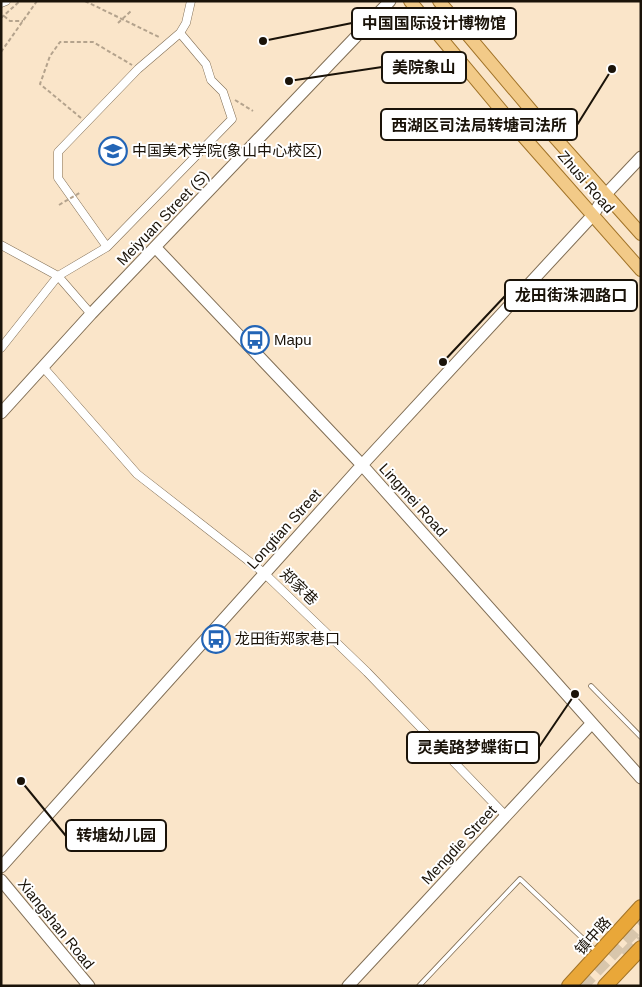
<svg xmlns="http://www.w3.org/2000/svg" width="642" height="987" font-family="Helvetica,'Noto Sans SC',sans-serif">
  <style>
    .lines { fill: none; stroke-linecap: round; stroke-linejoin: round }
    .highway-tunnel { stroke: #d8c6ac; stroke-width: 14; stroke-dasharray: 14 7; stroke-linecap: butt }
    .lane-casing { stroke: #806e55; stroke-width: 5.5 }
    .street-casing { stroke: #806e55; stroke-width: 9 }
    .secondary-casing { stroke: #806e55; stroke-width: 13 }
    .primary-casing { stroke: #a17328; stroke-width: 14 }
    .highway-casing { stroke: #a17328; stroke-width: 16 }
    .path { stroke: #b4a38d; stroke-width: 2; stroke-dasharray: 4 2.5; stroke-linecap: butt }
    .lane { stroke: #fff; stroke-width: 4 }
    .street { stroke: #fff; stroke-width: 8 }
    .secondary { stroke: #fff; stroke-width: 11 }
    .primary { stroke: #f2ca88; stroke-width: 12 }
    .highway { stroke: #e9a739; stroke-width: 14 }
    .path-bridge { stroke: #b4a38d; stroke-width: 2; stroke-dasharray: 4 2.5; stroke-linecap: butt }
    .labels { text-anchor: middle; stroke-width: 4; stroke-linejoin: round; paint-order: stroke }
    .poi-label { font-size: 15px; fill: #1a1309; stroke: #fff; text-anchor: start }
    .street-label { font-size: 15px; fill: #1a1309; stroke: #fff }
    .leader { fill: none; stroke: #1a1309; stroke-width: 2 }
    .callout-dot { fill: #1a1309; stroke: #fff; stroke-width: 2 }
    .callout { fill: #fff; stroke: #1a1309; stroke-width: 2 }
    .callout-label { font-size: 16px; text-anchor: middle; font-weight: bold; fill: #1a1309 }
  </style>
  <rect width="100%" height="100%" fill="#fae5c9"/>
  <g class="lines">
    <path class="highway-tunnel" d="M625,956L641,939
      M581,986L641,923"/>
    <defs>
      <path id="lane" d="M591,686L641,737
        M419,986L520,879L597,952"/>
      <path id="street" d="M1,3L6,1
        M1,245L58,276L91,314
        M107,247L58,178V152L138,69L180,33
        M1,348L58,276L107,247L232,119L223,92L211,80L206,64L180,33L186,23L191,1
        M43,367L137,474L264,573L367,672L506,816"/>
      <path id="secondary" d="M156,248L362,465L641,778
        M1,413L91,314L390,1
        M1,867L362,465L593,215L606,194L641,157
        M1,880L89,986
        M348,986L592,723"/>
      <path id="primary" d="M410,1L522,135L641,270
        M439,1L542,123L641,234"/>
      <path id="highway" d="M569,986L641,907
        M605,986L641,948"/>
    </defs>
    <use href="#lane" class="lane-casing"/>
    <use href="#street" class="street-casing"/>
    <use href="#secondary" class="secondary-casing"/>
    <use href="#primary" class="primary-casing"/>
    <use href="#highway" class="highway-casing"/>
    <path class="path" d="M85,1L161,38
      M4,16L10,21H23
      M1,18L20,1
      M1,52L37,1
      M235,100L253,111
      M81,118L40,84L50,56L60,42H93L132,65"/>
    <use href="#lane" class="lane"/>
    <use href="#street" class="street"/>
    <use href="#secondary" class="secondary"/>
    <use href="#primary" class="primary"/>
    <use href="#highway" class="highway"/>
    <path class="path-bridge" d="M118,23L131,11
      M59,205L81,192"/>
  </g>
  <defs>
    <symbol id="university-ring" viewBox="-11 -11 22 22"><circle r="9.5" fill="#fff" stroke="#2365b6" stroke-width="1.5"/><path d="M0-5L7-2L0 1L-7-2ZM-4 1L0 2.5L4 1V4Q0 6-4 4Z" fill="#2365b6"/></symbol>
    <symbol id="bus-ring" viewBox="-11 -11 22 22"><circle r="9.5" fill="#fff" stroke="#2365b6" stroke-width="1.5"/><path d="M-5-6H5V4H4V6H2V4H-2V6H-4V4H-5ZM-3.5-4V0h7V-4ZM-3.5 1.2v1.5H-2V1.2ZM2 1.2v1.5H3.5V1.2Z" fill="#2365b6"/></symbol>
  </defs>
  <g fill-rule="evenodd">
    <use href="#university-ring" x="97" y="135" width="32" height="32"/>
    <use href="#bus-ring" x="239" y="324" width="32" height="32"/>
    <use href="#bus-ring" x="200" y="623" width="32" height="32"/>
  </g>
  <g class="labels">
    <g class="poi-label">
      <text x="132" y="156">中国美术学院(象山中心校区)</text>
      <text x="274" y="345">Mapu</text>
      <text x="235" y="644">龙田街郑家巷口</text>
    </g>
    <g class="street-label">
      <text transform="translate(586 182) rotate(49)" y="5">Zhusi Road</text>
      <text transform="translate(163 218) rotate(-46)" y="5">Meiyuan Street (S)</text>
      <text transform="translate(413 500) rotate(48)" y="5">Lingmei Road</text>
      <text transform="translate(284 529) rotate(-48)" y="5">Longtian Street</text>
      <text transform="translate(299 587) rotate(44)" y="5">郑家巷</text>
      <text transform="translate(459 845) rotate(-47)" y="5">Mengdie Street</text>
      <text transform="translate(56 924) rotate(51)" y="5">Xiangshan Road</text>
      <text transform="translate(593 936) rotate(-48)" y="5">镇中路</text>
    </g>
  </g>
  <path class="leader" d="M263 41L352 23M289 81L382 67M612 69L577 125M443 362L505 296M575 694L539 747M21 781L66 836"/>
  <g class="callout-dot">
    <circle cx="263" cy="41" r="5"/>
    <circle cx="289" cy="81" r="5"/>
    <circle cx="612" cy="69" r="5"/>
    <circle cx="443" cy="362" r="5"/>
    <circle cx="575" cy="694" r="5"/>
    <circle cx="21" cy="781" r="5"/>
  </g>
  <g class="callout">
    <rect x="352" y="8" width="164" height="31" rx="5"/>
    <rect x="382" y="52" width="84" height="31" rx="5"/>
    <rect x="381" y="109" width="196" height="31" rx="5"/>
    <rect x="505" y="280" width="132" height="31" rx="5"/>
    <rect x="407" y="732" width="132" height="31" rx="5"/>
    <rect x="66" y="820" width="100" height="31" rx="5"/>
  </g>
  <g class="callout-label">
    <text x="434" y="29">中国国际设计博物馆</text>
    <text x="424" y="73">美院象山</text>
    <text x="479" y="131">西湖区司法局转塘司法所</text>
    <text x="571" y="301">龙田街洙泗路口</text>
    <text x="473" y="753">灵美路梦蝶街口</text>
    <text x="116" y="841">转塘幼儿园</text>
  </g>
  <rect width="642" height="987" fill="none" stroke="#1a1309" stroke-width="5"/>
</svg>
